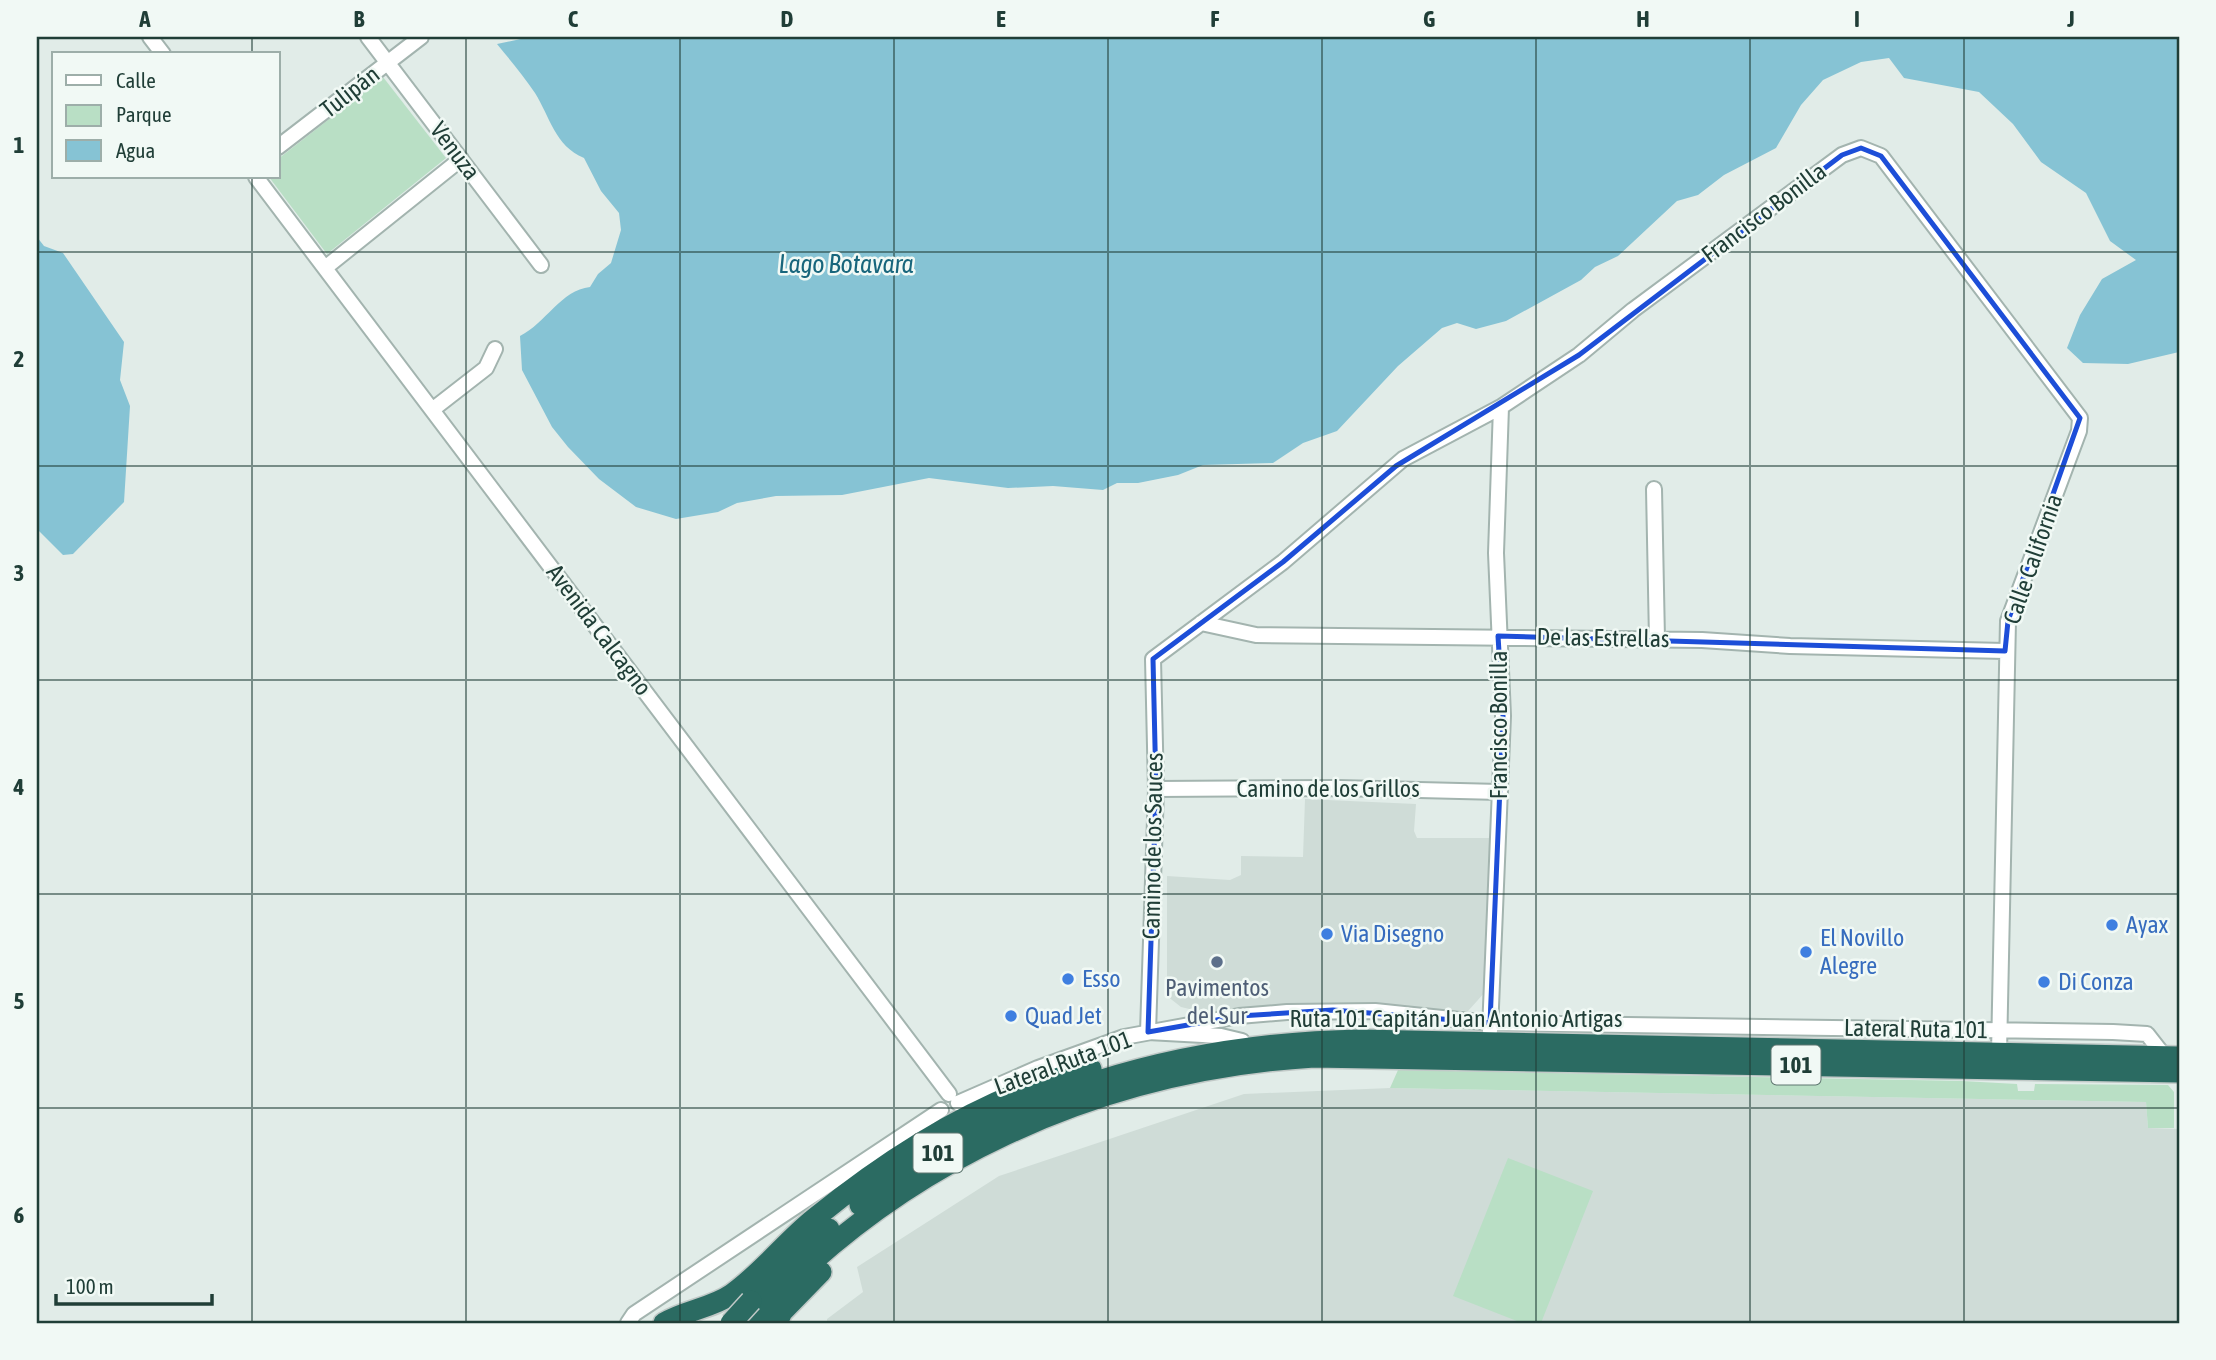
<svg xmlns="http://www.w3.org/2000/svg" width="2216" height="1360" font-family="'Asap Condensed',sans-serif">
  <style>
    .built { fill: #cfdcd7 }
    .green { fill: #b9dfc5 }
    .water { fill: #86c3d4 }
    .lines { fill: none; stroke-linecap: round; stroke-linejoin: round }
    .minor-casing { stroke: #a3b4af; stroke-width: 18 }
    .highway-casing { stroke: #c1c9c7; stroke-width: 24 }
    .minor { stroke: #fff; stroke-width: 14 }
    .highway { stroke: #2b6b62; stroke-width: 21 }
    .highway-bridge-casing { stroke: #c1c9c7; stroke-width: 24; stroke-linecap: butt }
    .highway-bridge { stroke: #2b6b62; stroke-width: 21 }
    .marked { fill: none; stroke: #1d4ed8; stroke-width: 5; stroke-linejoin: round }
    .grid { fill: none; stroke: #203e37; stroke-width: 2; stroke-opacity: 0.55 }
    .shop-dot { fill: #3f7fe0; stroke: #f1f9f5; stroke-width: 2.5 }
    .service-dot { fill: #5c6f8a; stroke: #f1f9f5; stroke-width: 2.5 }
    .labels { text-anchor: middle; stroke-width: 5; stroke-linejoin: round; paint-order: stroke }
    .shield { fill: #f1f9f5; stroke: #5f7670; stroke-width: 2 }
    .shield-label { font-size: 23px; font-weight: bold; fill: #203e37 }
    .street-label { font-size: 24px; fill: #203e37; stroke: #f1f9f5 }
    .shop-label { font-size: 24px; fill: #366cbe; stroke: #f1f9f5; text-anchor: start }
    .service-label { font-size: 24px; fill: #4e5e75; stroke: #f1f9f5 }
    .water-label { font-size: 26px; font-style: italic; fill: #18667c; stroke: #f1f9f5 }
    .neatline { fill: none; stroke: #203e37; stroke-width: 2.5 }
    .grid-label { font-size: 23px; text-anchor: middle; font-weight: bold; fill: #203e37 }
  </style>
  <rect width="100%" height="100%" fill="#e1ece8"/>
  <path class="built" d="M1305,799L1416,804L1414,831L1417,838H1491L1486,991L1468,1011L1358,1004L1202,1012L1181,1007L1167,996V876L1230,880L1241,875V856L1303,857Z
    M1390,1088L2146,1102L2148,1128L2179,1129V1323H827V1319L863,1292L857,1267L999,1176L1244,1094Z"/>
  <path class="green" d="M383,77L446,158L327,254L269,177H278V159Z
    M1398,1070L1962,1081L2017,1084L2018,1091H2034L2035,1084L2168,1085L2174,1092V1128H2148L2146,1102L1390,1088Z
    M1508,1158L1593,1191L1541,1323H1522L1453,1296Z"/>
  <path class="water" d="M530,37H2179V352L2128,364L2083,363L2067,348L2080,315L2102,279L2136,260L2110,241L2086,193L2041,162L2013,124L1979,92L1904,78L1889,58L1861,62L1823,80L1801,105L1776,148L1724,175L1698,195L1677,201L1618,256L1595,267L1581,280L1506,321L1476,329L1457,323L1442,328L1398,366L1337,431L1303,443L1273,463L1203,465L1178,475L1138,483H1117L1103,490L1053,486L1008,488L929,478L842,495L776,496L737,503L718,512L676,519L636,507L599,479L568,447L552,427L522,370L520,336C546,323 561,290 590,287L598,274L611,263L621,230L619,213L601,191L584,158C555,146 550,117 535,93C523,75 510,60 497,44Z
    M37,237L44,246L63,253L124,342L120,380L130,406L124,502L73,554L63,555L37,529Z"/>
  <g class="lines">
    <defs>
      <path id="minor" d="M150,37L163,54
        M368,37L541,265
        M278,147L421,37
        M256,177L949,1094
        M325,268L461,159
        M432,410L486,368L495,349
        M1654,489L1657,639
        M1201,623L1256,635L1702,640L1790,646L2005,651
        M1156,789L1338,788L1500,792
        M1490,1031L1503,716L1496,553L1501,407
        M1242,1041L1221,1036L1148,1032L1156,789L1153,659L1283,562L1403,459L1501,407L1579,355L1633,310L1842,155L1861,148L1881,156L2080,418L2079,431L2008,621L1999,1053
        M958,1103L1038,1068L1124,1037L1239,1016L1287,1012L1375,1011L1490,1023L2113,1032L2147,1034L2165,1057
        M628,1323L634,1314L941,1110"/>
      <path id="highway" d="M860,1205C1003,1093 1182,1043 1361,1040L2179,1057
        M760,1292L829,1229
        M664,1323C686,1310 712,1308 732,1294C763,1272 786,1241 815,1218C895,1153 990,1094 1091,1069
        M751,1323C896,1162 1098,1070 1314,1057L2179,1072
        M777,1323L782,1312L821,1272"/>
    </defs>
    <use href="#minor" class="minor-casing"/>
    <use href="#highway" class="highway-casing"/>
    <use href="#minor" class="minor"/>
    <use href="#highway" class="highway"/>
    <defs>
      <path id="highway-bridge" d="M731,1323L751,1301"/>
    </defs>
    <use href="#highway-bridge" class="highway-bridge-casing"/>
    <use href="#highway-bridge" class="highway-bridge"/>
  </g>
  <path class="marked" d="M1861,148L1881,156L2080,418L2008,621L2005,651L1498,636L1503,716L1490,1023L1333,1010L1239,1016L1148,1032L1156,789L1153,659L1283,562L1396,466L1579,355L1842,155Z"/>
  <path class="grid" d="M252,37V54M466,37V1323M680,37V1323M894,37V1323M1108,37V1323M1322,37V1323M1536,37V1323M1750,37V1323M1964,37V1323M252,177V1323M37,252H2179M37,466H2179M37,680H2179M37,894H2179M37,1108H2179"/>
  <g class="shop-dot">
    <circle cx="2112" cy="925" r="7"/>
    <circle cx="1327" cy="934" r="7"/>
    <circle cx="1806" cy="952" r="7"/>
    <circle cx="1068" cy="979" r="7"/>
    <circle cx="2044" cy="982" r="7"/>
    <circle cx="1011" cy="1016" r="7"/>
  </g>
  <circle class="service-dot" cx="1217" cy="962" r="7"/>
  <g class="labels">
    <g class="shield">
      <rect x="1771.5" y="1045.5" width="49" height="39" rx="5"/>
      <rect x="913.5" y="1133.5" width="49" height="39" rx="5"/>
    </g>
    <g class="shield-label">
      <text x="1796" y="1073">101</text>
      <text x="938" y="1161">101</text>
    </g>
    <g class="street-label">
      <text transform="translate(350 92) rotate(-38)" y="8">Tulipán</text>
      <text transform="translate(455 151) rotate(53)" y="8">Venuza</text>
      <text transform="translate(1764 213) rotate(-37)" y="8">Francisco Bonilla</text>
      <text transform="translate(2033 559) rotate(-71)" y="8">Calle California</text>
      <text transform="translate(599 630) rotate(53)" y="8">Avenida Calcagno</text>
      <text transform="translate(1603 638) rotate(1)" y="8">De las Estrellas</text>
      <text transform="translate(1499 725) rotate(-90)" y="8">Francisco Bonilla</text>
      <text x="1328" y="797">Camino de los Grillos</text>
      <text transform="translate(1153 846) rotate(-89)" y="8">Camino de los Sauces</text>
      <text x="1456" y="1027">Ruta 101 Capitán Juan Antonio Artigas</text>
      <text transform="translate(1916 1029) rotate(1)" y="8">Lateral Ruta 101</text>
      <text transform="translate(1063 1063) rotate(-20)" y="8">Lateral Ruta 101</text>
    </g>
    <g class="shop-label">
      <text x="2126" y="933">Ayax</text>
      <text x="1341" y="942">Via Disegno</text>
      <text x="1820" y="946">El Novillo<tspan x="1820" dy="28">Alegre</tspan></text>
      <text x="1082" y="987">Esso</text>
      <text x="2058" y="990">Di Conza</text>
      <text x="1025" y="1024">Quad Jet</text>
    </g>
    <g class="service-label">
      <text x="1217" y="996">Pavimentos<tspan x="1217" dy="28">del Sur</tspan></text>
    </g>
    <g class="water-label">
      <text x="846" y="273">Lago Botavara</text>
    </g>
  </g>
  <rect width="2216" height="1360" fill="none" stroke="#f1f9f5" stroke-width="77"/>
  <rect x="52" y="52" width="228" height="126" fill="#f1f9f5" stroke="#9daea9" stroke-width="2"/>
  <rect x="66" y="75" width="35" height="10" fill="#ffffff" stroke="#9daea9" stroke-width="2"/>
  <text x="116" y="88" font-size="21" fill="#203e37">Calle</text>
  <rect x="66" y="105" width="35" height="21" fill="#b9dfc5" stroke="#9daea9" stroke-width="2"/>
  <text x="116" y="122" font-size="21" fill="#203e37">Parque</text>
  <rect x="66" y="140" width="35" height="21" fill="#86c3d4" stroke="#9daea9" stroke-width="2"/>
  <text x="116" y="158" font-size="21" fill="#203e37">Agua</text>
  <path d="M56 1294v10h156v-10" fill="none" stroke="#203e37" stroke-width="3.5"/>
  <text x="66" y="1294" font-size="21" fill="#203e37" stroke="#f1f9f5" stroke-width="5" paint-order="stroke">100 m</text>
  <rect x="38" y="38" width="2140" height="1284" class="neatline"/>
  <g class="grid-label">
    <text x="145" y="27">A</text>
    <text x="359" y="27">B</text>
    <text x="573" y="27">C</text>
    <text x="787" y="27">D</text>
    <text x="1001" y="27">E</text>
    <text x="1215" y="27">F</text>
    <text x="1429" y="27">G</text>
    <text x="1643" y="27">H</text>
    <text x="1857" y="27">I</text>
    <text x="2071" y="27">J</text>
    <text x="19" y="153">1</text>
    <text x="19" y="367">2</text>
    <text x="19" y="581">3</text>
    <text x="19" y="795">4</text>
    <text x="19" y="1009">5</text>
    <text x="19" y="1223">6</text>
  </g>
</svg>
